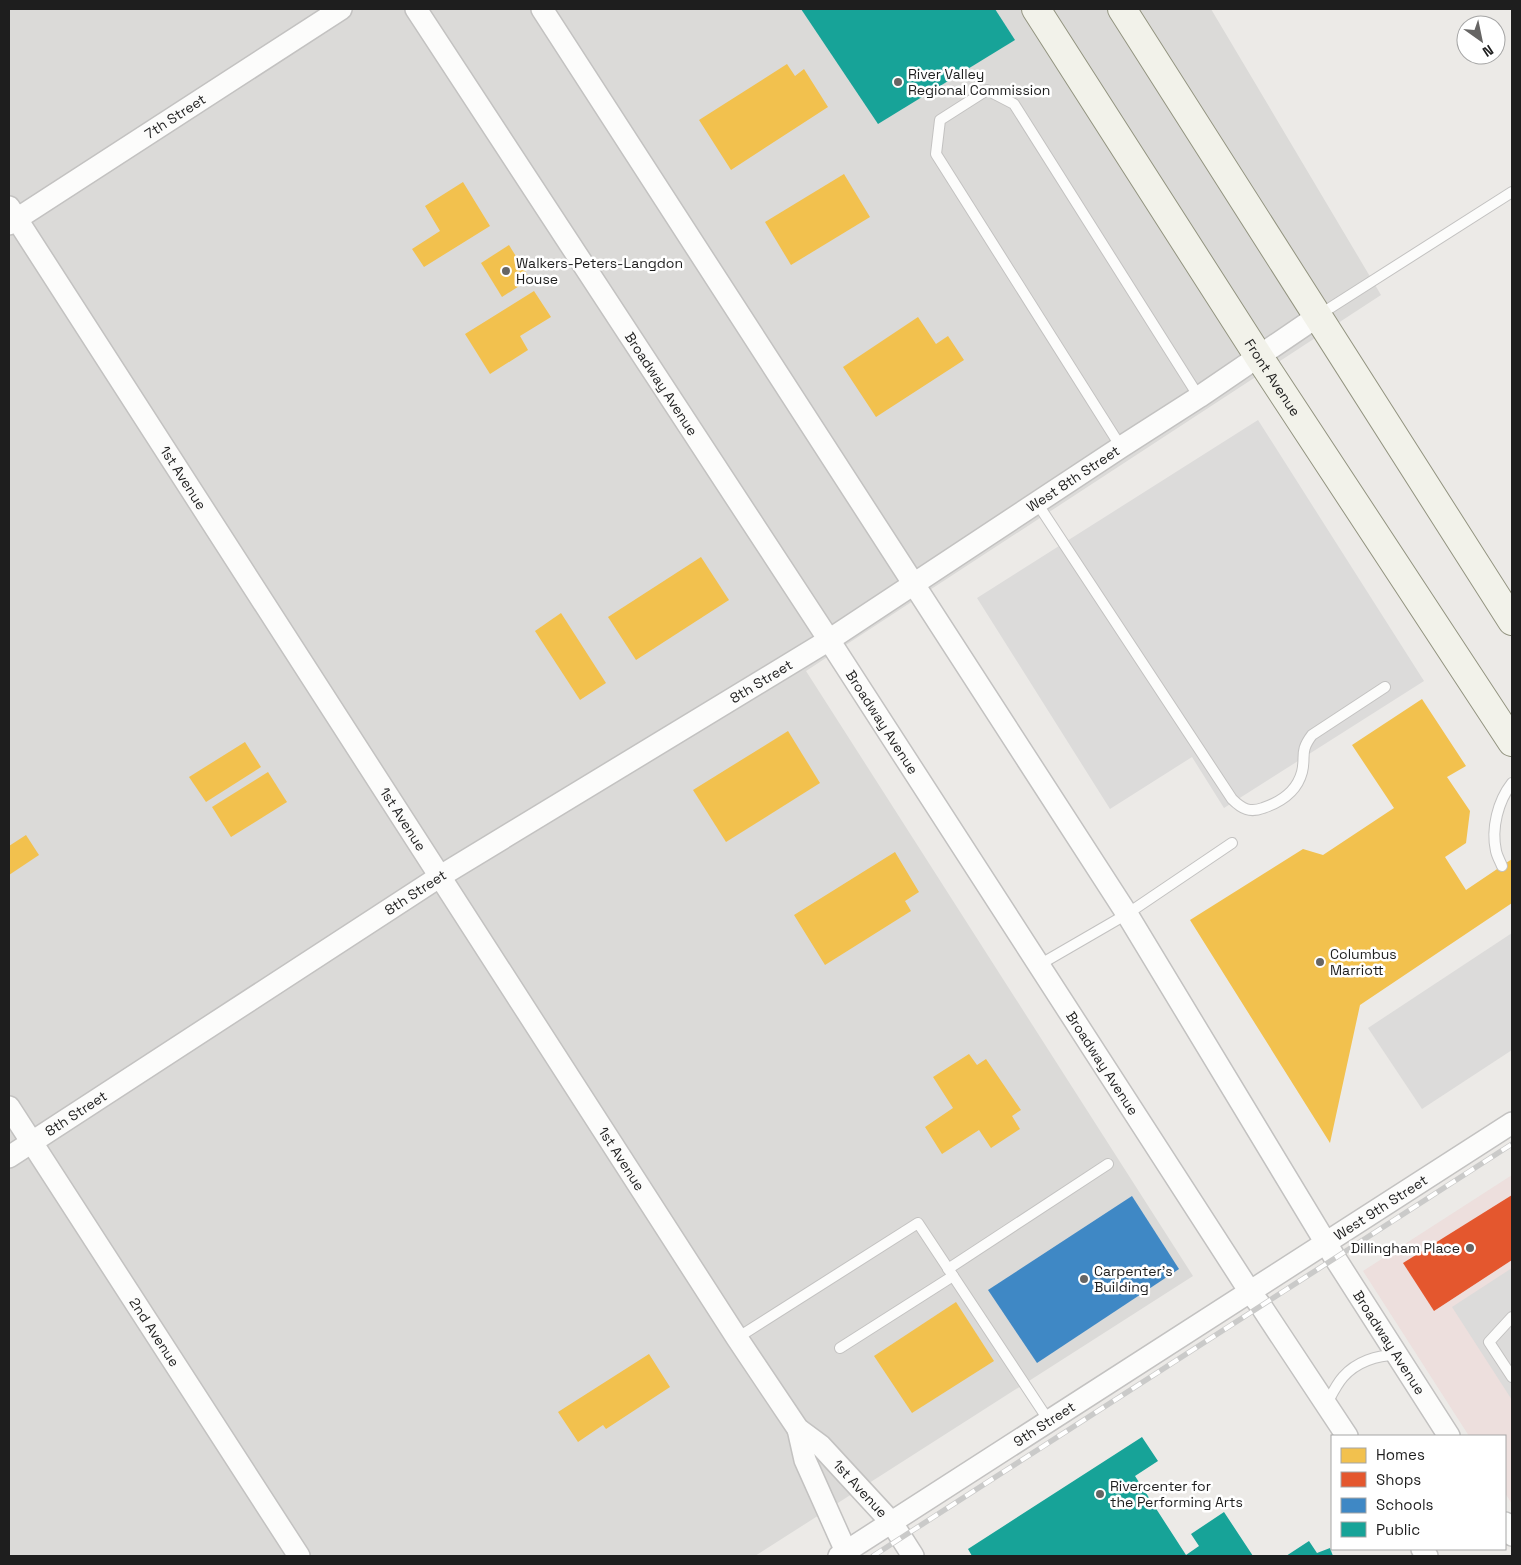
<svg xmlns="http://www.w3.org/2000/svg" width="1521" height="1565" viewBox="0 0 1521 1565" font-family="'Space Grotesk',sans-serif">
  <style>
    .residential { fill: #dbdad8 }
    .commercial { fill: #eddfdd }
    .parking { fill: #dcdbda }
    .homes { fill: #f2c14e }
    .shops { fill: #e4572e }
    .schools { fill: #3f88c5 }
    .public { fill: #17a398 }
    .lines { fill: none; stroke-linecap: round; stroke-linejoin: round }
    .lane-casing { stroke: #c3c2c1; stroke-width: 12 }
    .street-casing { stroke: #c3c2c1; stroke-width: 24 }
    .secondary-casing { stroke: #939480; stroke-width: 30 }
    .lane { stroke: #fcfcfb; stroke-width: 10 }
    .street { stroke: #fcfcfb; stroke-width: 21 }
    .secondary { stroke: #f2f2ea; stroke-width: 28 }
    .rail-casing { stroke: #cacac9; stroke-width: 5.5 }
    .rail { stroke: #fff; stroke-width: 4; stroke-dasharray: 11; stroke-linecap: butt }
    .poi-dot { fill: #666564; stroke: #fff; stroke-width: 2 }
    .labels { text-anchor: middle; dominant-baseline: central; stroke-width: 5; stroke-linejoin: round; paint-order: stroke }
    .poi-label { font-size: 14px; fill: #1e1e1e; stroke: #fff; text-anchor: start }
    .street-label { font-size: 14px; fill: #1e1e1e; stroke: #fff }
  </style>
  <rect width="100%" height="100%" fill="#eceae7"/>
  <path class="residential" d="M 9,9 L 1211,9 L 1381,295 L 806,671 L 1193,1276 L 755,1556 L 9,1556 Z"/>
  <path class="commercial" d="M 1512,1175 L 1512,1504 L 1505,1493 L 1505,1436 L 1469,1436 L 1363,1271 Z"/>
  <g class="parking">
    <path d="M 1258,420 L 1424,681 L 1224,808 L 1192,757 L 1110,809 L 977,598 Z"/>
    <path d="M 1512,933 L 1512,1050 L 1422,1109 L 1368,1028 Z"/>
    <path d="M 1512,1268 L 1512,1400 L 1452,1307 Z"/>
  </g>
  <g class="homes">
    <path d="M 787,64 L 795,76 L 804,69 L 828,107 L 731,170 L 699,120 Z"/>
    <path d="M 844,174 L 870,217 L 791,265 L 765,222 Z"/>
    <path d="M 463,182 L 490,226 L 424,267 L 412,249 L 440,231 L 425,206 Z"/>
    <path d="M 509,245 L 530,279 L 502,297 L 481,263 Z"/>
    <path d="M 534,291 L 551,317 L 520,336 L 528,350 L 490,374 L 465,334 Z"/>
    <path d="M 918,317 L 936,344 L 948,336 L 964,360 L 876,417 L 843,367 Z"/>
    <path d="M 701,557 L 729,600 L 636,660 L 608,617 Z"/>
    <path d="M 561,613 L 606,683 L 580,700 L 535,631 Z"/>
    <path d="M 1422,699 L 1466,766 L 1447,777 L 1470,811 L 1466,843 L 1445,857 L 1466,890 L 1512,859 L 1512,903 L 1360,1005 L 1330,1143 L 1190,920 L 1303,849 L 1323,855 L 1394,808 L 1352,745 Z"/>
    <path d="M 788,731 L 820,783 L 726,842 L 693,790 Z"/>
    <path d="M 245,742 L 261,767 L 206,802 L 189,777 Z"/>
    <path d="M 268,772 L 287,802 L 231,837 L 212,807 Z"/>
    <path d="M 26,835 L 39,855 L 9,875 L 9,846 Z"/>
    <path d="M 895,852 L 919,892 L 905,901 L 911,911 L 825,965 L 794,915 Z"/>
    <path d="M 969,1054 L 977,1065 L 986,1059 L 1021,1110 L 1012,1116 L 1020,1129 L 991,1148 L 979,1130 L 942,1154 L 925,1127 L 953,1108 L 933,1077 Z"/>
    <path d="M 956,1302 L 994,1361 L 912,1413 L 874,1356 Z"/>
    <path d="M 649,1354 L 670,1387 L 606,1429 L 603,1425 L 578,1442 L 558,1412 Z"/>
  </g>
  <path class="shops" d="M 1512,1195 L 1512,1260 L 1434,1311 L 1403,1263 Z"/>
  <path class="schools" d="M 1132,1196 L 1179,1269 L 1037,1363 L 988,1290 Z"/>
  <g class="public">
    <path d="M 801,9 L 995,9 L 1015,40 L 878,124 Z"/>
    <path d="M 1142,1437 L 1158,1461 L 1135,1476 L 1186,1555 L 1199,1546 L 1191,1534 L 1224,1512 L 1253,1556 L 972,1556 L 968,1549 Z"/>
    <path d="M 1309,1541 L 1317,1553 L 1330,1548 L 1333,1556 L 1286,1556 Z"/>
  </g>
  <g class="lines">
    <defs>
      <g id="lane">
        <path d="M 1319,315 L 1512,192"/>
        <path d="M 1121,447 L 936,154 L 940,120 L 987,90 L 1014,104 L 1199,397"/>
        <path d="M 1037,503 L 1232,799 C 1242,809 1250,813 1263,808 C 1281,802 1297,791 1302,772 C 1306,756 1299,752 1312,735 L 1385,687"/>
        <path d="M 1502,866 C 1500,861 1497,856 1496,851 C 1491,828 1498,801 1512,783"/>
        <path d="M 1039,965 L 1127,914 L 1232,843"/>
        <path d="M 948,1269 L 1108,1164"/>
        <path d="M 1512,1317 L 1489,1342 L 1512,1377"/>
        <path d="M 737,1338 L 918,1223 L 1049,1421"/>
        <path d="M 840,1348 L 953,1276"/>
        <path d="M 1326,1405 C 1331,1396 1336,1385 1343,1377 C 1356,1362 1377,1355 1396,1355"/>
      </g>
      <g id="street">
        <path id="s1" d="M 416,9 L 829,640 L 1250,1292 L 1261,1306 L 1347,1436"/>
        <path id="s2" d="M 542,9 L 1127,914 L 1335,1258 L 1449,1436"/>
        <path id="s3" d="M 9,207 L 737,1338 L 798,1429 L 821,1446 L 892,1523 L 913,1556"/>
        <path id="s4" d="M 9,224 L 341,9"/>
        <path id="s5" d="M 9,1107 L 299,1556"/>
        <path id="s6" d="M 9,1157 L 439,877 L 829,640 L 1121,447 L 1199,397 L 1318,316"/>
        <path d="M 798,1429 L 805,1460 L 848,1556"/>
        <path d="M 1505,1523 L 1512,1535"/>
        <path d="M 1422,1549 L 1427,1556"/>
        <path id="s7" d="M 839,1556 L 1512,1123"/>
      </g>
      <g id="secondary">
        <path id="s8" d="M 1036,9 L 1259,357 L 1512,742"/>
        <path d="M 1122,9 L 1512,621"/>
      </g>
    </defs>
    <use href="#lane" class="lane-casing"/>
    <use href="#street" class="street-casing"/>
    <use href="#secondary" class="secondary-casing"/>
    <use href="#lane" class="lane"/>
    <use href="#street" class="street"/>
    <use href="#secondary" class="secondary"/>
    <defs>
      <path id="rail" d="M 873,1556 L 1512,1144"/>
    </defs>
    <use href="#rail" class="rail-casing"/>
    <use href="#rail" class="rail"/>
  </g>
  <g class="poi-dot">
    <circle cx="898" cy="82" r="5"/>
    <circle cx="506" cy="271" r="5"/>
    <circle cx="1320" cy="962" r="5"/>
    <circle cx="1470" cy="1248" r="5"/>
    <circle cx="1084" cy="1279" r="5"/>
    <circle cx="1100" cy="1494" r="5"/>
  </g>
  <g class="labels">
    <g class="poi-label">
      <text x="908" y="74">River Valley<tspan x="908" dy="16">Regional Commission</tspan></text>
      <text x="516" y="263">Walkers-Peters-Langdon<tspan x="516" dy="16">House</tspan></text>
      <text x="1330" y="954">Columbus<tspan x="1330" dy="16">Marriott</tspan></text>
      <text x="1460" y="1248" text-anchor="end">Dillingham Place</text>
      <text x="1094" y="1271">Carpenter's<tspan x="1094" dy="16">Building</tspan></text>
      <text x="1110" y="1486">Rivercenter for<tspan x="1110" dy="16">the Performing Arts</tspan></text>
    </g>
    <g class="street-label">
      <text stroke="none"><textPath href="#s4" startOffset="198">7th Street</textPath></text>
      <text stroke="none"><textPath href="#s8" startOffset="438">Front Avenue</textPath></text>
      <text stroke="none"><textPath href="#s1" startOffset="448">Broadway Avenue</textPath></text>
      <text stroke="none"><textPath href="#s3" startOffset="322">1st Avenue</textPath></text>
      <text stroke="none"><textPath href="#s6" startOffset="1262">West 8th Street</textPath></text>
      <text stroke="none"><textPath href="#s6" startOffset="890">8th Street</textPath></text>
      <text stroke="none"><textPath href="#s1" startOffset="852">Broadway Avenue</textPath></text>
      <text stroke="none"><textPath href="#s3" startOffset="728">1st Avenue</textPath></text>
      <text stroke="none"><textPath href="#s6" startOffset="485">8th Street</textPath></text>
      <text stroke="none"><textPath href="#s1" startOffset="1258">Broadway Avenue</textPath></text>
      <text stroke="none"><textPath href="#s6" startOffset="80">8th Street</textPath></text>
      <text stroke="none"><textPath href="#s3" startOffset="1132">1st Avenue</textPath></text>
      <text stroke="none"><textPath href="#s7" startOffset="644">West 9th Street</textPath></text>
      <text stroke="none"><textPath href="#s5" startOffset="268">2nd Avenue</textPath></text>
      <text stroke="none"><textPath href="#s2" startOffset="1580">Broadway Avenue</textPath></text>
      <text stroke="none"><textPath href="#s7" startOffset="244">9th Street</textPath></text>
      <text stroke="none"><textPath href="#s3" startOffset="1541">1st Avenue</textPath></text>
    </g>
  </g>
  <rect width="1521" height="1565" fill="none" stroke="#1e1e1e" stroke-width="20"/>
  <rect x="1331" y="1435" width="175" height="115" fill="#ffffff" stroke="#a5a5a5"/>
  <rect x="1341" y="1448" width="25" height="15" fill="#f2c14e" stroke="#a5a5a5"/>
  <text x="1376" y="1460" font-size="15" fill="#1e1e1e">Homes</text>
  <rect x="1341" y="1472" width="25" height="15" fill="#e4572e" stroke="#a5a5a5"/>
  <text x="1376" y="1485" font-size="15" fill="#1e1e1e">Shops</text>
  <rect x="1341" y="1498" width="25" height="15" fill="#3f88c5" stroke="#a5a5a5"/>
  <text x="1376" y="1510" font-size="15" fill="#1e1e1e">Schools</text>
  <rect x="1341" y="1522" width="25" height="15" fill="#17a398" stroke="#a5a5a5"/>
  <text x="1376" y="1535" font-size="15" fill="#1e1e1e">Public</text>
  <g transform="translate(1481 40) rotate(147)"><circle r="24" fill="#ffffff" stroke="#a5a5a5"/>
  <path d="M0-4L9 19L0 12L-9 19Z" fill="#666564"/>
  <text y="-8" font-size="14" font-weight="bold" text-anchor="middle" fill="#1e1e1e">N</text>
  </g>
</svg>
